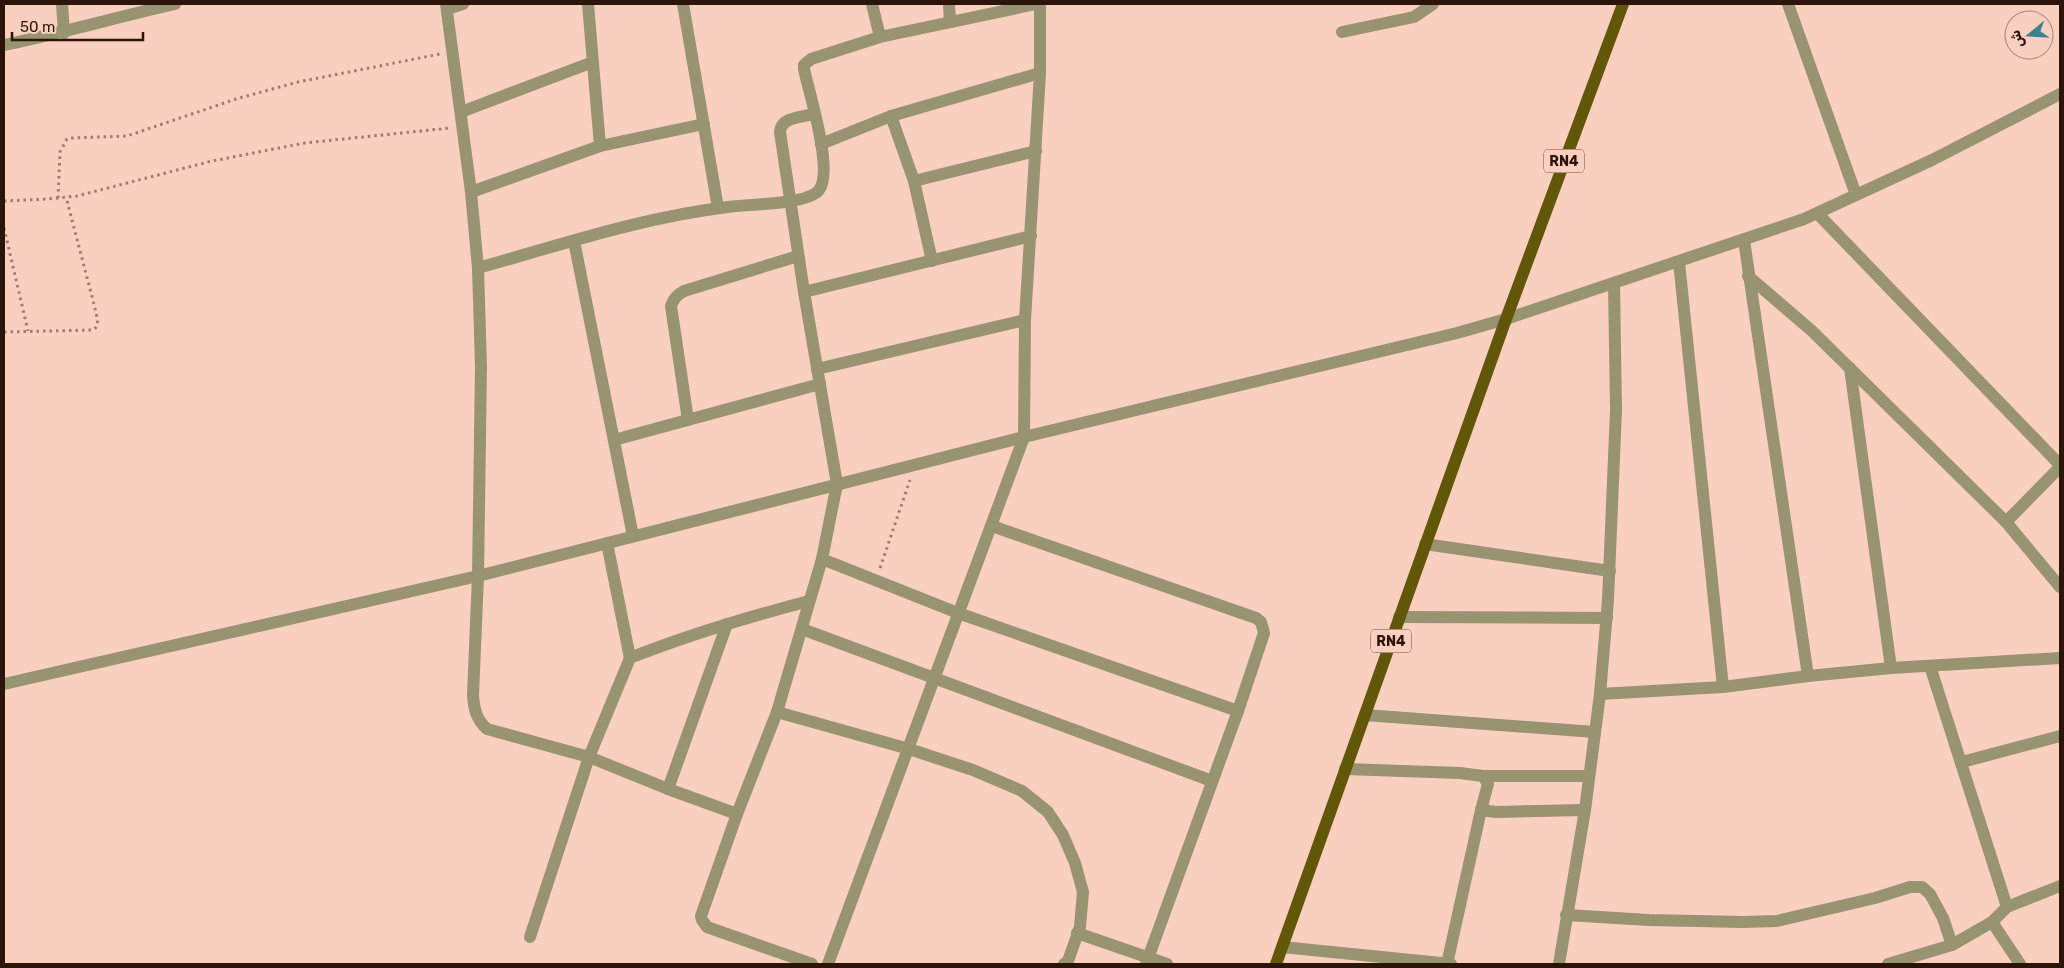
<svg xmlns="http://www.w3.org/2000/svg" width="2064" height="968" viewBox="0 0 2064 968" font-family="Rubik,'Noto Naskh Arabic',sans-serif">
  <style>
    .lines { fill: none; stroke-linecap: round; stroke-linejoin: round }
    .path { stroke: #9e7c70; stroke-width: 3; stroke-dasharray: 2.5 4; stroke-linecap: butt }
    .minor { stroke: #989371; stroke-width: 12 }
    .tertiary { stroke: #989371; stroke-width: 12 }
    .primary { stroke: #625709; stroke-width: 12 }
    .labels { text-anchor: middle; dominant-baseline: central; stroke-width: 5; stroke-linejoin: round; paint-order: stroke }
    .shield { fill: #f9cfc0; stroke: #6a4c41; stroke-width: 1 }
    .shield-label { font-size: 14px; font-weight: bold; fill: #2c140b }
  </style>
  <rect width="100%" height="100%" fill="#f9cfc0"/>
  <g class="lines">
    <g class="path">
      <path d="M 58,198 L 60,152 L 67,139 L 73,138 L 127,136 L 236,99 L 298,82 L 440,54"/>
      <path d="M 4,201 L 48,199 L 77,196 L 212,161 L 305,143 L 450,128"/>
      <path d="M 4,228 L 28,331"/>
      <path d="M 4,332 L 93,330 C 101,325 96,316 95,308 L 66,197"/>
      <path d="M 880,568 L 910,480"/>
    </g>
    <g class="minor">
      <path d="M 62,4 L 64,33"/>
      <path d="M 446,4 L 471,192 L 478,268 L 481,367 L 478,576 L 473,695 C 474,709 476,719 487,729 L 589,757 L 668,789 L 737,814"/>
      <path d="M 588,4 L 600,146 L 704,124"/>
      <path d="M 683,4 L 718,208"/>
      <path d="M 872,4 L 880,37"/>
      <path d="M 949,4 L 950,22"/>
      <path d="M 1788,4 L 1856,195"/>
      <path d="M 447,9 L 463,4"/>
      <path d="M 1342,32 L 1414,17 L 1433,4"/>
      <path d="M 4,45 C 61,33 118,17 175,4"/>
      <path d="M 461,112 L 593,62"/>
      <path d="M 891,116 L 914,181 L 932,261"/>
      <path d="M 821,144 L 891,116 L 1040,73"/>
      <path d="M 914,181 L 1036,151"/>
      <path d="M 471,192 L 600,146"/>
      <path d="M 1817,213 L 2060,465"/>
      <path d="M 1744,240 L 1808,676"/>
      <path d="M 574,241 L 633,536"/>
      <path d="M 1679,262 L 1723,687"/>
      <path d="M 478,268 C 560,245 643,217 728,207 C 747,204 808,205 819,190 C 834,171 809,93 804,69 L 804,65 L 811,59 L 880,37 L 1036,4"/>
      <path d="M 1748,276 L 1812,331 L 2006,522 L 2060,587"/>
      <path d="M 804,292 L 1031,236"/>
      <path d="M 1506,319 L 1804,219 L 1932,160 L 2060,94"/>
      <path d="M 1850,368 L 1891,668"/>
      <path d="M 817,369 L 1025,320"/>
      <path d="M 688,420 L 671,306 C 674,298 677,295 684,291 L 798,256"/>
      <path d="M 614,440 L 820,384"/>
      <path d="M 2006,522 L 2060,467"/>
      <path d="M 992,526 L 1256,618 L 1261,622 L 1264,633 L 1238,711 L 1146,964"/>
      <path d="M 607,543 L 630,658"/>
      <path d="M 1425,544 L 1610,571"/>
      <path d="M 822,559 L 958,613 L 1238,711"/>
      <path d="M 1399,617 L 1607,618"/>
      <path d="M 802,629 L 1212,781"/>
      <path d="M 1930,666 L 2007,907"/>
      <path d="M 1600,694 L 1723,687 L 1808,676 L 1891,668 L 2060,658"/>
      <path d="M 777,712 L 909,749 L 973,770 L 1022,791 L 1048,812 L 1063,835 L 1075,863 L 1083,892 L 1080,927 L 1068,961 L 1064,964"/>
      <path d="M 1365,715 L 1595,732"/>
      <path d="M 1962,762 L 2060,736"/>
      <path d="M 1345,769 L 1460,773 L 1483,776 L 1488,784 L 1481,810"/>
      <path d="M 1483,776 L 1589,776"/>
      <path d="M 668,789 L 727,624"/>
      <path d="M 1566,915 L 1649,920 L 1743,922 L 1777,921 L 1875,898 L 1910,887 L 1922,887 L 1930,894 L 1943,918 L 1952,945"/>
      <path d="M 1992,922 L 2020,964"/>
      <path d="M 1077,933 L 1167,964"/>
      <path d="M 530,937 L 589,757 L 630,658 C 688,635 748,617 809,601"/>
      <path d="M 1282,947 L 1451,964"/>
      <path d="M 812,964 L 707,927 L 702,920 L 701,916 L 737,814 L 777,712 L 822,559 L 837,484 L 804,292 L 780,132 C 781,117 802,117 814,114"/>
      <path d="M 828,964 L 1024,437 L 1025,320 L 1040,73 L 1040,4"/>
      <path d="M 1447,964 L 1481,810 L 1496,812 L 1585,810"/>
      <path d="M 1559,964 L 1585,810 L 1600,694 L 1608,600 L 1616,410 L 1614,283"/>
      <path d="M 1888,964 L 1952,945 L 1992,922 L 2007,907 L 2060,886"/>
    </g>
    <path class="tertiary" d="M 4,684 L 478,576 L 1024,437 L 1457,333 L 1506,319"/>
    <path class="primary" d="M 1276,964 L 1506,319 L 1623,4"/>
  </g>
  <g class="labels">
    <g class="shield">
      <rect x="1544" y="149.5" width="40" height="23" rx="4"/>
      <rect x="1371" y="629.5" width="40" height="23" rx="4"/>
    </g>
    <g class="shield-label">
      <text x="1564" y="161">RN4</text>
      <text x="1391" y="641">RN4</text>
    </g>
  </g>
  <rect width="2064" height="968" fill="none" stroke="#2c140b" stroke-width="10"/>
  <g transform="translate(2029 35) rotate(252)"><circle r="24" fill="#f9cfc0" stroke="#a78478"/>
  <path d="M0-4L9 19L0 12L-9 19Z" fill="#3f7f92"/>
  <text y="-8" font-size="14" font-weight="bold" text-anchor="middle" fill="#2c140b">ش</text>
  </g>
  <path d="M12 32v8h131v-8" fill="none" stroke="#2c140b" stroke-width="2.5"/>
  <text x="20" y="32" font-size="15" fill="#2c140b" stroke="#f9cfc0" stroke-width="4" paint-order="stroke">50 m</text>
</svg>
